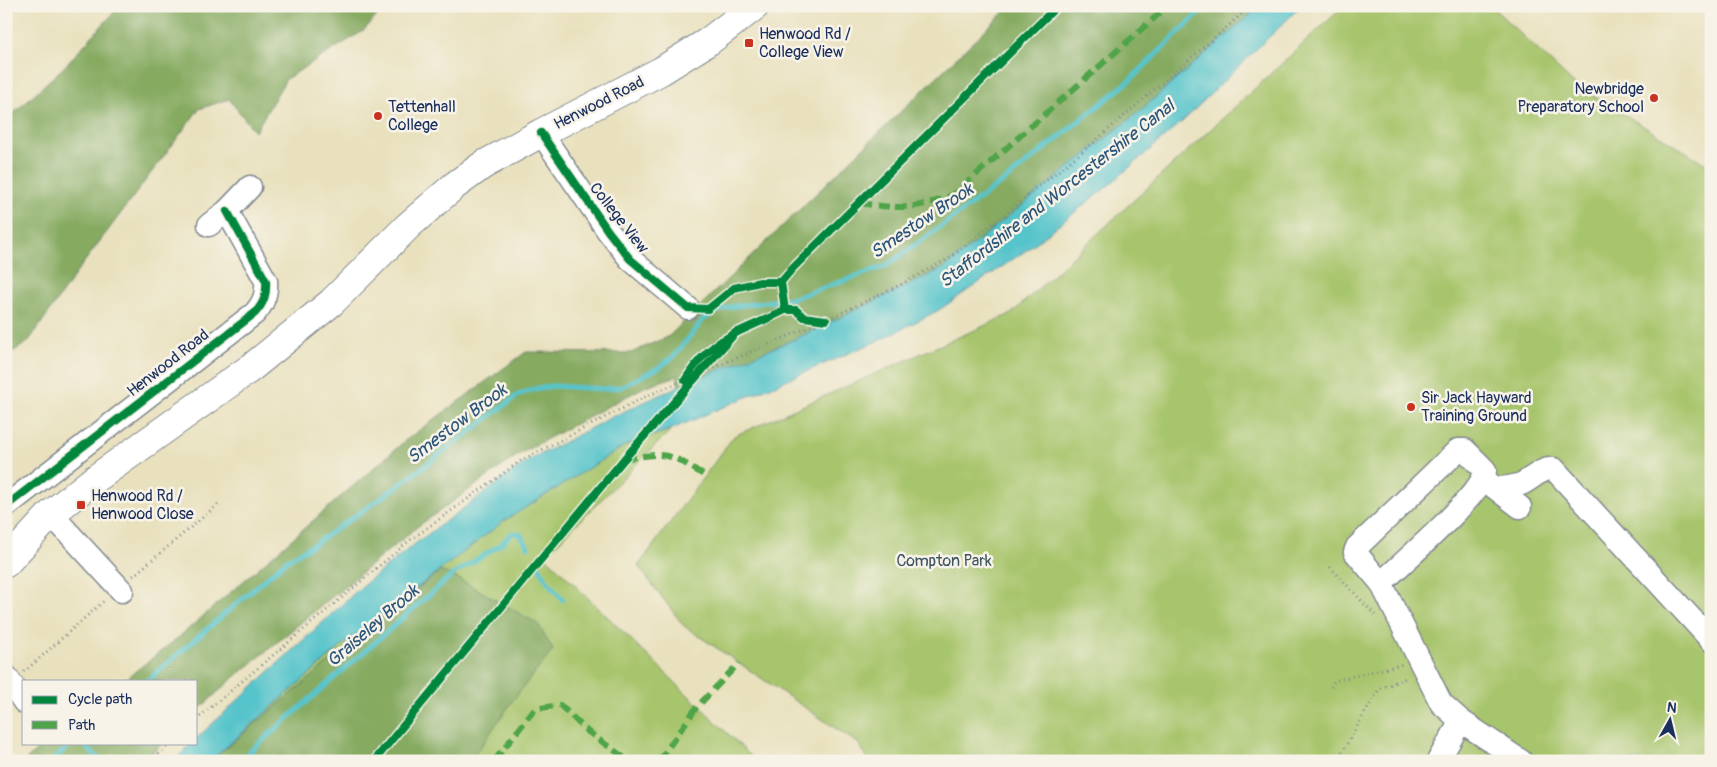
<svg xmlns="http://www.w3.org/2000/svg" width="1717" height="767" viewBox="0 0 1717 767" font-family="Pangolin,sans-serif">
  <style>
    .green { fill: #a7c56c; stroke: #617a65 }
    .forest { fill: #85aa60; stroke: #506c5f }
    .water { fill: #56c4cb; stroke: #387a94 }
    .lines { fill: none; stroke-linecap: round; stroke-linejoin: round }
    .stream { stroke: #56c4cb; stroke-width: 5 }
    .minor-casing { stroke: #82888e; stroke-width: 25 }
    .major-casing { stroke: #82888e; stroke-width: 30 }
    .path { stroke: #82888e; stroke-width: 3; stroke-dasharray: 1 4; stroke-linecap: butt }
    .minor { stroke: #fff; stroke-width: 22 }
    .major { stroke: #fff; stroke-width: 28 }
    .quiet { stroke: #4fa44a; stroke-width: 6; stroke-dasharray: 12 6; stroke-linecap: butt }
    .cycleway-casing { stroke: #f7f3e8; stroke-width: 11 }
    .cycleway { stroke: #00873e; stroke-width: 8 }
    .poi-dot { fill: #c8321e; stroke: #f7f3e8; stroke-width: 2 }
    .labels { text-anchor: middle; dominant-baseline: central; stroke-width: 5; stroke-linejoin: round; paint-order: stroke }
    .poi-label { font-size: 16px; fill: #1b2f5e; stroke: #f7f3e8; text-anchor: start }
    .street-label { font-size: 16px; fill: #1b2f5e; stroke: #f7f3e8 }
    .park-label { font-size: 16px; fill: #3e5462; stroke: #f7f3e8 }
    .water-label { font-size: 18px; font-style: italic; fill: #2a5479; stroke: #f7f3e8 }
  </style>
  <rect width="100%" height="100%" fill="#f7f3e8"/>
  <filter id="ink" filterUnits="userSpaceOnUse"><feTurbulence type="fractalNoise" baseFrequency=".02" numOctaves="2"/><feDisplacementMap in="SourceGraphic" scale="10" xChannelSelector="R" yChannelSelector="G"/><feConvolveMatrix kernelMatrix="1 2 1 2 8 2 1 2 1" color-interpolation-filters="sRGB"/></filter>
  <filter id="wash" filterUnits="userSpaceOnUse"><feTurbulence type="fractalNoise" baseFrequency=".0096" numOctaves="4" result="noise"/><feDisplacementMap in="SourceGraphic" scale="20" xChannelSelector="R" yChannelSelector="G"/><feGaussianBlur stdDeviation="1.12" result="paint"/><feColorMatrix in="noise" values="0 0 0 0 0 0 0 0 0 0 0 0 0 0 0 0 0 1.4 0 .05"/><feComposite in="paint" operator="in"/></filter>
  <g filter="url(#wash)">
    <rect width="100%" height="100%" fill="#e9e1be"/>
    <g class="green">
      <path d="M 1344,6 L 1491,6 L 1574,84 L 1711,167 L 1711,761 L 869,761 L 859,744 L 684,626 L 638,566 L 734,436 L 1011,314 Z"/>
      <path d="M 672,429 L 545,556 L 756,761 L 210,761 L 350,639 L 504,521 L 626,445 Z"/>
    </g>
    <g class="forest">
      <path d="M 120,6 L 386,6 L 363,31 L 286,79 L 255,132 L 229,99 L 199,109 L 79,269 L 28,342 L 6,356 L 6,120 L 64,67 Z"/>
      <path d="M 1010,6 L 1260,6 L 1142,109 L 944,268 L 793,340 L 679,386 L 677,376 L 646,386 L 521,453 L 417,527 L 229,682 L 196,712 L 196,681 L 123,681 L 179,637 L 406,440 L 526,352 L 631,353 L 669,336 Z"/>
      <path d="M 439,571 L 452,575 L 538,624 L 553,650 L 513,700 L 471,761 L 210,761 Z"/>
      <path d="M 45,743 L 163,743 L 144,761 L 25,761 Z"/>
    </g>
    <path class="water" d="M 1260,6 L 1301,6 L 1183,121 L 1108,186 L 1028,249 L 939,310 L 882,339 L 672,429 L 626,445 L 504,521 L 350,639 L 210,761 L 174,761 L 192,743 L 196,743 L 196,739 L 213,723 L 360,588 L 412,546 L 528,461 L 614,416 L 679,386 L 793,340 L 944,268 L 1142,109 Z"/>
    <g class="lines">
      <g class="stream">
        <path d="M 537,563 L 547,581 L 563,600"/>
        <path d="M 147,681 L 287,560 L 316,543 L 394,489 L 518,395 L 534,389 L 553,386 L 604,389 L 621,387 L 660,367 L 674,356 L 703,320 L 715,312 L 730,307 L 794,298 L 886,266 L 1008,178 L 1128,82 L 1206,6"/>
        <path d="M 82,743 L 101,761"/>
        <path d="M 52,761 L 72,743"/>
        <path d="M 239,761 L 452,575 L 500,545 L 512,533 L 520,534 L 528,547"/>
      </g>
    </g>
  </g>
  <g filter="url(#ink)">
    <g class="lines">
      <defs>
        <g id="minor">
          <path d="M 541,133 L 608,231 L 630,259 L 688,308"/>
          <path d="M 209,225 L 227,211 L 250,187"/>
          <path d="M 1490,484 L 1520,507"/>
          <path d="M 1496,488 C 1505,488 1512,487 1521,484 C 1531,480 1542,467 1554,469 L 1711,640"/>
          <path d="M 6,506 L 255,313 C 264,303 267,294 266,281 L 227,211"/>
          <path d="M 51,514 L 122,591"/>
          <path d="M 1381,583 C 1397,568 1490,487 1485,470 L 1465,450 L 1458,450 L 1357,547 L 1355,552 L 1381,583 L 1441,703 L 1461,721 L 1521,761"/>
          <path d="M 6,676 L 24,702"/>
          <path d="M 1438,761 L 1461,721"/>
        </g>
        <path id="major" d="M 6,563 L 51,514 L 91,482 L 252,367 L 332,302 L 408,226 L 454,186 L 483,165 L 541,133 L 661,71 L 709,41 L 755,6"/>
      </defs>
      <use href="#minor" class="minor-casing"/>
      <use href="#major" class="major-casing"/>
      <g class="path">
        <path d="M 1330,567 L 1375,615"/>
        <path d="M 133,576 L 221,502"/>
        <path d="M 24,672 L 105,600"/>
        <path d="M 1331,687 L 1334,681 L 1403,664"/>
        <path d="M 196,720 L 409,541 L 522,460 L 647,396 L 826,320 L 900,285 L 950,258 L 1093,143 L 1251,6"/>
        <path d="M 151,761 L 171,743"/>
        <path d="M 1337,761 L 1379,689 L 1408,677"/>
      </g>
      <use href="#minor" class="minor"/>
      <use href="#major" class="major"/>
      <g class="quiet">
        <path d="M 859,203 C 902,209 912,210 953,195 L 1168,6"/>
        <path d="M 624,459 C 667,452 668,452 705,476"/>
        <path d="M 494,761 L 535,709 L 560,705 L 587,731 L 629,761"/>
        <path d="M 659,761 L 696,708 L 739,663"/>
      </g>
      <defs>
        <g id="cycleway">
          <path d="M 541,133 L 608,231 L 630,259 L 688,308 L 708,309 L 734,288 L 760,282 L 781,282"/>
          <path d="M 785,310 L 781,282 L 793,268 L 1057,6"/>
          <path d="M 685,380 C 714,333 740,334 785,310 L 796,310 L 804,317 L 826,320"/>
          <path d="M 6,506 L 255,313 C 264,303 267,294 266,281 L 227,211"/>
          <path d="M 374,761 L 624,459 L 736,332"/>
        </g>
      </defs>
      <use href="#cycleway" class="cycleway-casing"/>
      <use href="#cycleway" class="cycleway"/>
    </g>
  </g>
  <g class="poi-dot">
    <rect x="744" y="38" width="10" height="10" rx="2.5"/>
    <circle cx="1654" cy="98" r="5"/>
    <circle cx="378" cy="116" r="5"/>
    <circle cx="1411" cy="407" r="5"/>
    <rect x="76" y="500" width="10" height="10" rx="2.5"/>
  </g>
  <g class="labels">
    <g class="poi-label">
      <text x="759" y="34">Henwood Rd /<tspan x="759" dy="18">College View</tspan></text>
      <text x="1644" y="89" text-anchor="end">Newbridge<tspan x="1644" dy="18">Preparatory School</tspan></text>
      <text x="388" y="107">Tettenhall<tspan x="388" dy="18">College</tspan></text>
      <text x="1421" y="398">Sir Jack Hayward<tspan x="1421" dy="18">Training Ground</tspan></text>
      <text x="91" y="496">Henwood Rd /<tspan x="91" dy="18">Henwood Close</tspan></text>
    </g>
    <g class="street-label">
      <text transform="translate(599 103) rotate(-27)">Henwood Road</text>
      <text transform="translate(619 218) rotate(52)">College View</text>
      <text transform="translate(168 363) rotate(-38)">Henwood Road</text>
    </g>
    <g class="park-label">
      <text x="944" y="561">Compton Park</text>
    </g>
    <g class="water-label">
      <text transform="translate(1057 194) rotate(-38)">Staffordshire and Worcestershire Canal</text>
      <text transform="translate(922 221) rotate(-34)">Smestow Brook</text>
      <text transform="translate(457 424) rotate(-37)">Smestow Brook</text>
      <text transform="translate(373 626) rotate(-41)">Graiseley Brook</text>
    </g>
  </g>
  <rect width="1717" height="767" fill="none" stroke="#f7f3e8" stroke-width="25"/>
  <rect x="22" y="680" width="175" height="65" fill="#f7f3e8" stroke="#9fa5b1"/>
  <rect x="32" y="696" width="25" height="8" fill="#00873e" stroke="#9fa5b1"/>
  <text x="68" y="704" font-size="15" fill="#1b2f5e">Cycle path</text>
  <rect x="32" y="721" width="25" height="8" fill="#4fa44a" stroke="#9fa5b1"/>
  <text x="68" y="730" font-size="15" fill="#1b2f5e">Path</text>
  <g transform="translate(1670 720) rotate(8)" stroke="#f7f3e8" stroke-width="4" paint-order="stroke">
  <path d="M0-4L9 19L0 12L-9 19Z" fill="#1b2f5e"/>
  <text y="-8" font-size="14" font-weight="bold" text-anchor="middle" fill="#1b2f5e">N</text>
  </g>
</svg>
